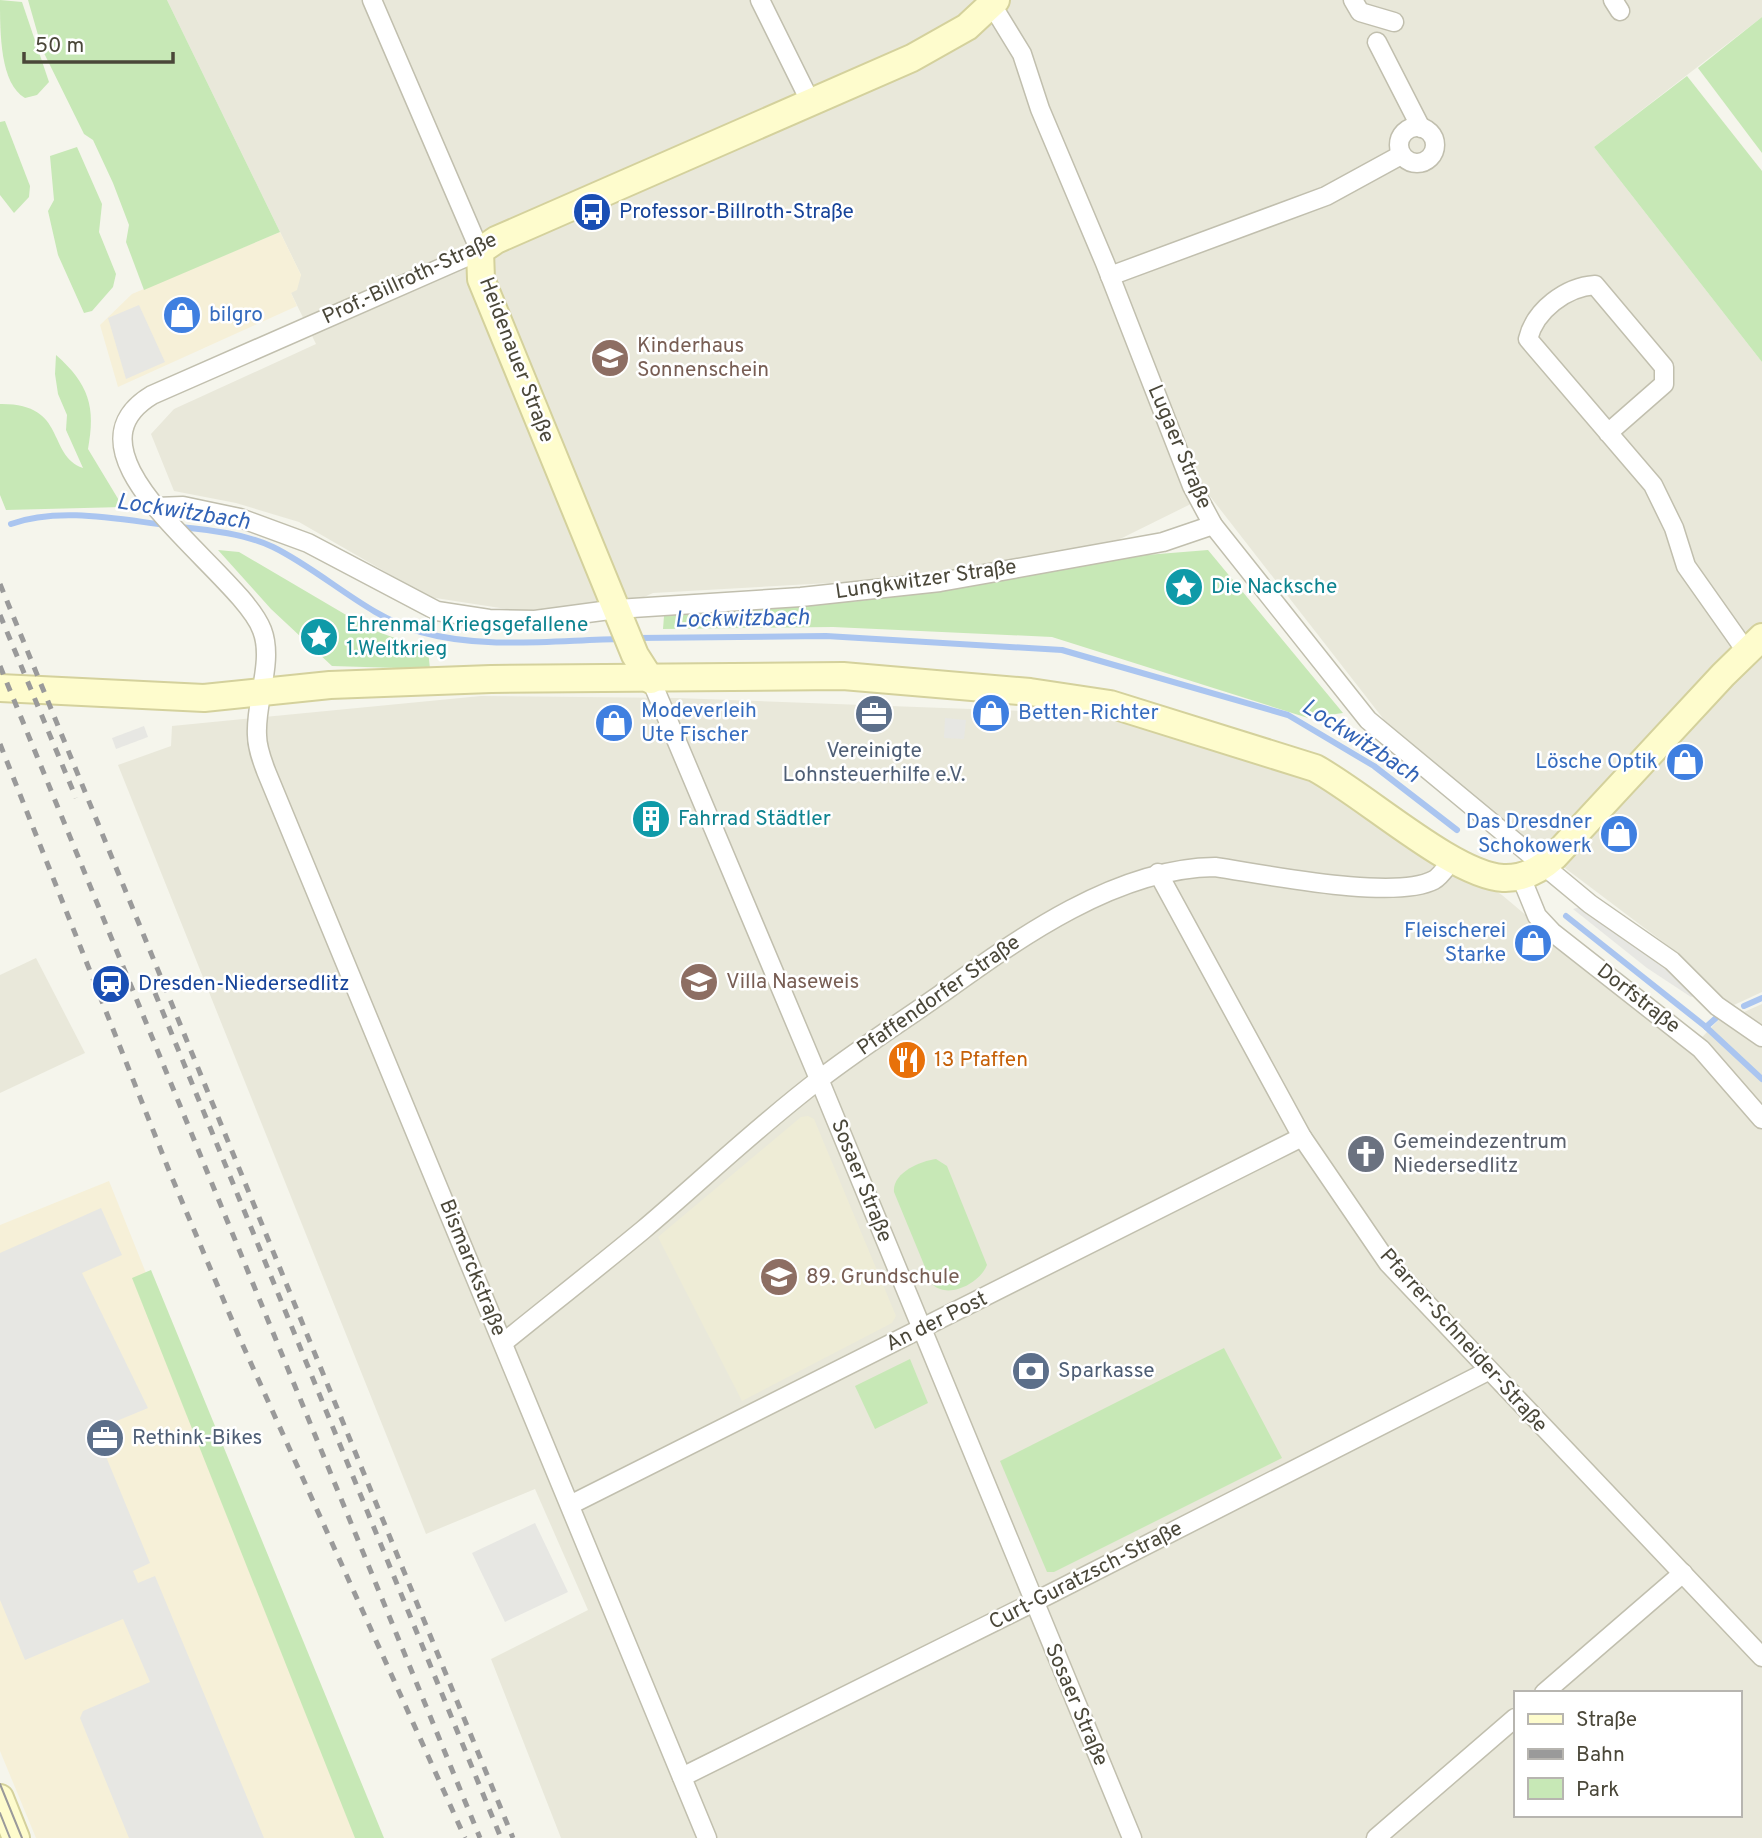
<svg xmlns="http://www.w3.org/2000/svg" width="1762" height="1838" viewBox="0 0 1762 1838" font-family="Overpass,sans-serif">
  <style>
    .residential { fill: #e9e8da; fill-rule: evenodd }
    .commercial { fill: #f6f0d8 }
    .education { fill: #eeecd6 }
    .green { fill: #c7e8b6 }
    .parking { fill: #e7e7e3 }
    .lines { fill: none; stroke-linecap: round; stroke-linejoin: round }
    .stream { stroke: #aac5f0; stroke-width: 6 }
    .street-casing { stroke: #c1bfae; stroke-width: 21 }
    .secondary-casing { stroke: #d4d19c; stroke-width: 30 }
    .street { stroke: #fff; stroke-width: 18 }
    .secondary { stroke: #fefccd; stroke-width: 26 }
    .tram { stroke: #9a9a9a; stroke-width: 2 }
    .rail { stroke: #9a9a9a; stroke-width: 5; stroke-dasharray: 9 9; stroke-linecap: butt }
    .labels { text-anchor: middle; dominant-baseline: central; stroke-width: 5; stroke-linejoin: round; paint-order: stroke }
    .transit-label { font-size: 21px; fill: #164399; stroke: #fff; text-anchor: start }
    .street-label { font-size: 21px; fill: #4a4739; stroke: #fff }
    .shop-label { font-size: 21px; fill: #366cbe; stroke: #fff; text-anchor: start }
    .education-label { font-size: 21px; fill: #785e54; stroke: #fff; text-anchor: start }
    .culture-label { font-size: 21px; fill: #0d838f; stroke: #fff; text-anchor: start }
    .service-label { font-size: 21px; fill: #4e5e75; stroke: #fff; text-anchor: start }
    .food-label { font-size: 21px; fill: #c56008; stroke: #fff; text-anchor: start }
    .worship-label { font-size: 21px; fill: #5b616d; stroke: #fff; text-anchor: start }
    .water-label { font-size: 23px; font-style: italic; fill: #3263b6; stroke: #fff }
  </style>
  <rect width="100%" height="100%" fill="#f5f5ec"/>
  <g class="residential">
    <path d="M 167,0 L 1762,0 L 1762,17 L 1594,147 L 1762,362 L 1762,992 L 1734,1005 L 1744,1012 L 1762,1004 L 1762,1838 L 561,1838 L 491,1659 L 588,1610 L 535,1489 L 426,1534 L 118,765 L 171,746 L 172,726 L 481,696 L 677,698 L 1105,714 L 1307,771 L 1502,895 L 1688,1052 L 1728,1010 L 1679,954 L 1553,859 L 1385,721 L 1209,495 L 1116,541 L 936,577 L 653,593 L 617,609 L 587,605 L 520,611 L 429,597 L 299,522 L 236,503 L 174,491 L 151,434 L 174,409 L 316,344 L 291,293 L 301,275 ZM 1515,1693 L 1739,1693 L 1739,1815 L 1515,1815 Z"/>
    <path d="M 36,958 L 85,1053 L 0,1093 L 0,975 Z"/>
  </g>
  <g class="commercial">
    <path d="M 280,232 L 301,275 L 297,290 L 291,293 L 297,306 L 118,387 L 100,325 L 132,294 Z"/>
    <path d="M 109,1181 L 373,1838 L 36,1838 L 0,1751 L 0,1225 Z"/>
  </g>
  <path class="education" d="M 808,1116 L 814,1119 L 896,1316 L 892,1323 L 742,1401 L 658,1237 L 801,1117 Z"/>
  <g class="green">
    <path d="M 0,0 L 22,2 L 49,82 L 37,95 L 25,98 C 0,84 0,33 0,0 Z"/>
    <path d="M 28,0 L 167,0 L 280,232 L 144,290 L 126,242 L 129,225 L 113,183 L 93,140 L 84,134 L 42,49 Z"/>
    <path d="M 1762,17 L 1762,153 L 1698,68 Z"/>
    <path d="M 1687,76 L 1762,171 L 1762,362 L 1594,147 Z"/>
    <path d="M 5,121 L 30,186 L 29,197 L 14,213 L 0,195 L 0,122 Z"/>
    <path d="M 77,147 L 102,204 L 99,232 L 116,274 L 113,287 L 92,311 L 84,313 L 58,255 L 48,211 L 54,200 L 50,156 Z"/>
    <path d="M 56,355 C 89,384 96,407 88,449 L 123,507 L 6,510 L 0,495 L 0,404 C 68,403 46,455 83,468 L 66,430 L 67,415 L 58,394 L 55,374 Z"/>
    <path d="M 218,550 L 239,552 L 370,629 L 428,650 L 430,669 L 332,666 L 271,609 Z"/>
    <path d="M 1208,550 L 1343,713 L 1308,718 L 1052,637 L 833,627 L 663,629 L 664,616 L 860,601 L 1146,555 Z"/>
    <path d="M 936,1159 L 947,1166 L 987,1265 C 980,1283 948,1300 932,1284 L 894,1192 C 892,1173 920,1161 936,1159 Z"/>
    <path d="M 151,1270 L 384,1838 L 355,1838 L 132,1278 Z"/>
    <path d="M 1224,1348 L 1282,1458 L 1054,1572 L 1047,1572 L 1000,1461 Z"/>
    <path d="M 910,1359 L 928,1403 L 875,1429 L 855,1386 Z"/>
  </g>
  <g class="parking">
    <path d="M 139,305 L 165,362 L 126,379 L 108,318 Z"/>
    <path d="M 945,718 L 966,720 L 964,739 L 944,738 Z"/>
    <path d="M 144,726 L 148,737 L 116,749 L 112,738 Z"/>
    <path d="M 1590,904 L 1703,993 L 1691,997 L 1647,968 L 1573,909 Z"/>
    <path d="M 101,1208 L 122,1255 L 82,1273 L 148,1408 L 95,1430 L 150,1563 L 133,1571 L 138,1583 L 155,1576 L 264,1838 L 129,1838 L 80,1718 L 83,1711 L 150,1682 L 123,1619 L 25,1660 L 0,1600 L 0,1253 Z"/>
    <path d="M 535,1523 L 568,1592 L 505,1622 L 472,1553 Z"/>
  </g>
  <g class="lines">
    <g class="stream">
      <path d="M 11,524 C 58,507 117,519 166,525"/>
      <path d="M 180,527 C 210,530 246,534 273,547 C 324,572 366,616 421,632 C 484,650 557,640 622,639"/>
      <path d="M 637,638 L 826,636 L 1062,650 L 1288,715 L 1374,766 L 1457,830"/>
      <path d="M 1566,916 L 1706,1027 L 1762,1079"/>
      <path d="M 1744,1006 L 1762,998"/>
      <path d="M 1706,1027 L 1716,1018"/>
    </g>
    <defs>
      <g id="street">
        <path d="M 372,0 L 480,251 L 152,395 C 51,456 240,571 262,630 C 274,661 255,702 257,735 C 257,748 262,760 266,771 L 707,1838"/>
        <path d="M 760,0 L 811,103"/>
        <path d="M 1353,0 L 1360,12 L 1394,22"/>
        <path d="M 1613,0 L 1620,11"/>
        <path d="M 992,5 L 1022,54 L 1040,109 L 1105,263 L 1192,486 L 1213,525 L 1368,720 L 1590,904 L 1672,961 L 1717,1006 L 1762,1037"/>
        <path d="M 1377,42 L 1421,128"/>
        <circle cx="1417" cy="145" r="18"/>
        <path d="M 1110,276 L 1326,196 L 1401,155"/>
        <path d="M 1608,433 L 1664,384 L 1664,367 L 1595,285 C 1566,287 1535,310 1528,339 L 1653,485 L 1674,528 L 1686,566 L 1746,651"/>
        <path d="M 156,507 L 183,506 L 240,518 L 308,543 L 437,611 L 489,619 L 535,620 L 617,609 L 801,597 L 940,582 L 1163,542 L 1213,525"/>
        <path d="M 651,680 L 819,1079 L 1132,1838"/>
        <path d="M 1158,873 L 1302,1137 L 1388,1263 L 1762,1657"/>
        <path d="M 1521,877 L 1537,916 L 1552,932 L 1701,1049 L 1762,1119"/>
        <path d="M 503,1343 C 550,1305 597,1268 643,1230 C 702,1180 758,1126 820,1079 C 859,1049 901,1022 941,994 C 1019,938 1116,868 1215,867 C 1264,874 1394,901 1434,880 C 1441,876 1447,866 1452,860"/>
        <path d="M 570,1505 L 1302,1137"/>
        <path d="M 1544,1693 L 1683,1573"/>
        <path d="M 682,1777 L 1050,1594 L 1488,1371"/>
        <path d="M 1376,1838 L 1515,1718"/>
      </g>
      <g id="secondary">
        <path d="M 651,680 L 635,655 L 481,279 L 480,251 L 496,240 L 912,58 L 967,27 L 996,0"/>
        <path d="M 0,688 L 204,698 L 330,685 L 491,679 L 843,676 L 1030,692 L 1110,704 L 1315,768 C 1365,795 1453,875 1503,878 C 1524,879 1540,870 1555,856 L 1723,675 L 1762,637"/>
        <path d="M 0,1798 L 16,1838"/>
      </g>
    </defs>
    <use href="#street" class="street-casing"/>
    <use href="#secondary" class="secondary-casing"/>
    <use href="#street" class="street"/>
    <use href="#secondary" class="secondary"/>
    <g class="tram">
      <path d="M 0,1784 L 22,1838"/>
      <path d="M 0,1813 L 10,1838"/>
    </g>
    <g class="rail">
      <path d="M 0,584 L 513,1838"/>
      <path d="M 0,615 L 76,798"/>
      <path d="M 0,666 L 480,1838"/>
      <path d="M 0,744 L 170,1173 L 240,1339 L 465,1838"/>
      <path d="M 155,993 L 501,1838"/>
    </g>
  </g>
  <defs>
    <symbol id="bus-disc" viewBox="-11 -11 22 22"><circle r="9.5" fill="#1a4fb4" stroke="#fff"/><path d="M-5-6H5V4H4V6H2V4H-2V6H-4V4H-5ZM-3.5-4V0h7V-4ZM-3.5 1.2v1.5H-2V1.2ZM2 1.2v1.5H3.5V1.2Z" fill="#fff"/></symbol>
    <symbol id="shop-disc" viewBox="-11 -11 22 22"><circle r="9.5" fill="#3f7fe0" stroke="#fff"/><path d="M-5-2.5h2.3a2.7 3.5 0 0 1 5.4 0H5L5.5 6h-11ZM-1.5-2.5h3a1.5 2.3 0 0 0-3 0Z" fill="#fff"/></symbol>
    <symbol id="school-disc" viewBox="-11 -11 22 22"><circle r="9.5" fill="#8d6e63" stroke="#fff"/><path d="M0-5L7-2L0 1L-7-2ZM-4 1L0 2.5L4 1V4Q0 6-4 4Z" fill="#fff"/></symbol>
    <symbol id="sight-disc" viewBox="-11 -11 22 22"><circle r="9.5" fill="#0f9aa8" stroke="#fff"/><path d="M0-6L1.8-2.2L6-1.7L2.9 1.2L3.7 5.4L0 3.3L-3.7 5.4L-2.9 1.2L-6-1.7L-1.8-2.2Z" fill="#fff"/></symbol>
    <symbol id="office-disc" viewBox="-11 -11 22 22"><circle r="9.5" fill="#5c6f8a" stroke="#fff"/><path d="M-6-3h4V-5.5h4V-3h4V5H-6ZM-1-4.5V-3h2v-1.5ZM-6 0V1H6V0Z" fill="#fff"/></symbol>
    <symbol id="building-disc" viewBox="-11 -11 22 22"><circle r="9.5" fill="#0f9aa8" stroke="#fff"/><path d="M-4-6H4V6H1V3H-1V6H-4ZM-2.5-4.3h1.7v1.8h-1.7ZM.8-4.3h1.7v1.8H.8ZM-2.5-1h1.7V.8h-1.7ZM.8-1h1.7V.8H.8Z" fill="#fff"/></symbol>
    <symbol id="station-disc" viewBox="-11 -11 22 22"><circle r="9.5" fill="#1a4fb4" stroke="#fff"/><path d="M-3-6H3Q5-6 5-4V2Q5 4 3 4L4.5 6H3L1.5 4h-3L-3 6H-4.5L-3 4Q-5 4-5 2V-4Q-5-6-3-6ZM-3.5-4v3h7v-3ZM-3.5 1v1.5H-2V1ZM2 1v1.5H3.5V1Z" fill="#fff"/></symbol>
    <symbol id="restaurant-disc" viewBox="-11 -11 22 22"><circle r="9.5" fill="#e8710a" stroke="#fff"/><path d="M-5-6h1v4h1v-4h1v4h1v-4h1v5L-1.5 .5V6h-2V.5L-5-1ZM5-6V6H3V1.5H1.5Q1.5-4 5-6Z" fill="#fff"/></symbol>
    <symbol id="church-disc" viewBox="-11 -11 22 22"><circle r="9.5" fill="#6b7280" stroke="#fff"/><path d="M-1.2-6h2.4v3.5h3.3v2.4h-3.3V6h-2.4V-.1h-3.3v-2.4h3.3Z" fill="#fff"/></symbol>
    <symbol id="bank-disc" viewBox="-11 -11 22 22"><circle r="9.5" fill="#5c6f8a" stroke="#fff"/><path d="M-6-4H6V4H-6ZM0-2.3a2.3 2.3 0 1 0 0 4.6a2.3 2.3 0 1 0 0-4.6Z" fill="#fff"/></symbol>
  </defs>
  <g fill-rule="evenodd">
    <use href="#bus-disc" x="570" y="190" width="44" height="44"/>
    <use href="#shop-disc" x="160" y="293" width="44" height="44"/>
    <use href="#school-disc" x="588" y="336" width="44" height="44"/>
    <use href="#sight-disc" x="1162" y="565" width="44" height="44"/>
    <use href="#sight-disc" x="297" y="615" width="44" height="44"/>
    <use href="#shop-disc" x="969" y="691" width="44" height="44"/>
    <use href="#office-disc" x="852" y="692" width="44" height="44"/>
    <use href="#shop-disc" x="592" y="701" width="44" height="44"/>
    <use href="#shop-disc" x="1663" y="740" width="44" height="44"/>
    <use href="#building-disc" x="629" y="797" width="44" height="44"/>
    <use href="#shop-disc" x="1597" y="812" width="44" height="44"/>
    <use href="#shop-disc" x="1511" y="921" width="44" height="44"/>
    <use href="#school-disc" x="677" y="960" width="44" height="44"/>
    <use href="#station-disc" x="89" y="962" width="44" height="44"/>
    <use href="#restaurant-disc" x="885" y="1038" width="44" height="44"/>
    <use href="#church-disc" x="1344" y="1132" width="44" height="44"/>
    <use href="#school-disc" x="757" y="1255" width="44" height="44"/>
    <use href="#bank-disc" x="1009" y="1349" width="44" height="44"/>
    <use href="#office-disc" x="83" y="1416" width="44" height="44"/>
  </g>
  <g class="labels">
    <g class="transit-label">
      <text x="619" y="212">Professor-Billroth-Straße</text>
      <text x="138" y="984">Dresden-Niedersedlitz</text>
    </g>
    <g class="street-label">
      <text transform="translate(410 279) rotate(-25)">Prof.-Billroth-Straße</text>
      <text transform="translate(516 360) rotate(69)">Heidenauer Straße</text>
      <text transform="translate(1179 447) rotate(67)">Lugaer Straße</text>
      <text transform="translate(926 580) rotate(-8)">Lungkwitzer Straße</text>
      <text transform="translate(939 996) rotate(-35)">Pfaffendorfer Straße</text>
      <text transform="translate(1638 999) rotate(38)">Dorfstraße</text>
      <text transform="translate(861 1181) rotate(68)">Sosaer Straße</text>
      <text transform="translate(472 1268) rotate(68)">Bismarckstraße</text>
      <text transform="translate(937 1322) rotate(-26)">An der Post</text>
      <text transform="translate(1463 1341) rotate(48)">Pfarrer-Schneider-Straße</text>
      <text transform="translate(1086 1576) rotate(-27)">Curt-Guratzsch-Straße</text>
      <text transform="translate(1076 1705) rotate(67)">Sosaer Straße</text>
    </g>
    <g class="shop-label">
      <text x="209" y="315">bilgro</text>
      <text x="641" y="711">Modeverleih<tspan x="641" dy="24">Ute Fischer</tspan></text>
      <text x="1018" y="713">Betten-Richter</text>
      <text x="1658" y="762" text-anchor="end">Lösche Optik</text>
      <text x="1592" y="822" text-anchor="end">Das Dresdner<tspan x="1592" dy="24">Schokowerk</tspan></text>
      <text x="1506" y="931" text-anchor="end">Fleischerei<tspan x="1506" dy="24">Starke</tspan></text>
    </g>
    <g class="education-label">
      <text x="637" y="346">Kinderhaus<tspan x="637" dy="24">Sonnenschein</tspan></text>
      <text x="726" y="982">Villa Naseweis</text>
      <text x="806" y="1277">89. Grundschule</text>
    </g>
    <g class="culture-label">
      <text x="1211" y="587">Die Nacksche</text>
      <text x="346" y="625">Ehrenmal Kriegsgefallene<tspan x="346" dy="24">1.Weltkrieg</tspan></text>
      <text x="678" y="819">Fahrrad Städtler</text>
    </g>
    <g class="service-label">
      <text x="874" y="751" text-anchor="middle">Vereinigte<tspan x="874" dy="24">Lohnsteuerhilfe e.V.</tspan></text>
      <text x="1058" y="1371">Sparkasse</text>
      <text x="132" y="1438">Rethink-Bikes</text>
    </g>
    <g class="food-label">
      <text x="934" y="1060">13 Pfaffen</text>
    </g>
    <g class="worship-label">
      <text x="1393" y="1142">Gemeindezentrum<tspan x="1393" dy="24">Niedersedlitz</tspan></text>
    </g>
    <g class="water-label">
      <text transform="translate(183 513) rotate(9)">Lockwitzbach</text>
      <text transform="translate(742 620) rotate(-1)">Lockwitzbach</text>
      <text transform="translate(1360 742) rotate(33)">Lockwitzbach</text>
    </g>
  </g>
  <rect x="1514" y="1691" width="228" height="126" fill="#ffffff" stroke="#b7b5b0" stroke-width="2"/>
  <rect x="1528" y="1714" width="35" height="10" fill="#fefccd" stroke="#b7b5b0" stroke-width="2"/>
  <text x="1576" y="1726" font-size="21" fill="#4a4739">Straße</text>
  <rect x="1528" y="1749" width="35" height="10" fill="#9a9a9a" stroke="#b7b5b0" stroke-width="2"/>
  <text x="1576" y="1761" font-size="21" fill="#4a4739">Bahn</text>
  <rect x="1528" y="1778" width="35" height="21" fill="#c7e8b6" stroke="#b7b5b0" stroke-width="2"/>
  <text x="1576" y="1796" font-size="21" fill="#4a4739">Park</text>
  <path d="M24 52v10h149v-10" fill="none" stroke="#4a4739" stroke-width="3.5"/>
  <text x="35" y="52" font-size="21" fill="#4a4739" stroke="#ffffff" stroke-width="5" paint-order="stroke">50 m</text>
</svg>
